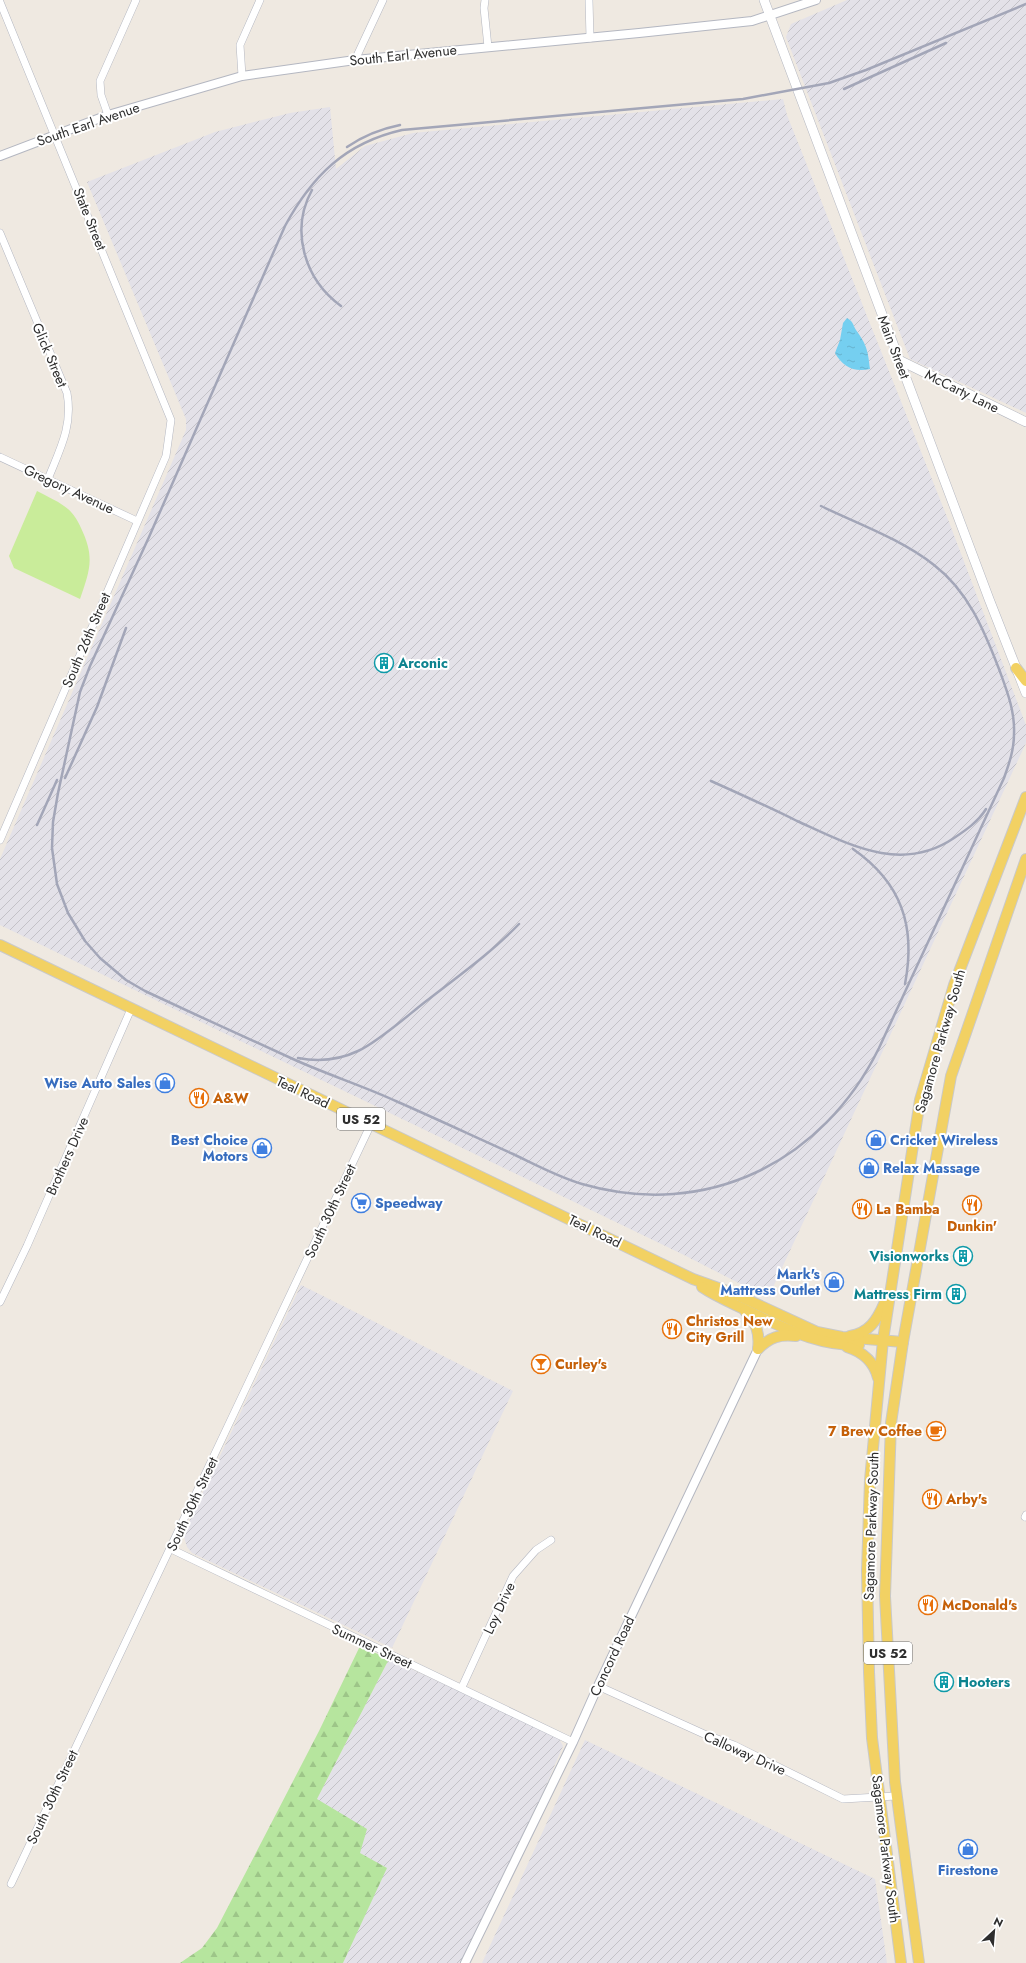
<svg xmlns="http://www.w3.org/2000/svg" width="1026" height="1963" viewBox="0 0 1026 1963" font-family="Jost,sans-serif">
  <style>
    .industrial { fill: url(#industrial-furrows) }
    .forest { fill: url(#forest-firs) }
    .pitch { fill: #c9ec9a }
    .water { fill: url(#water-ripples) }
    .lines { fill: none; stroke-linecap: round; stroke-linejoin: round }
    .minor-casing { stroke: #b4b7c1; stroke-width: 8 }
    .tertiary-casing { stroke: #b4b7c1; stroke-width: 10 }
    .secondary-casing { stroke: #b4b7c1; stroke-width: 10 }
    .primary-casing { stroke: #c9c9c9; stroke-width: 12 }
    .minor { stroke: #fff; stroke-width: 7 }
    .tertiary { stroke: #fff; stroke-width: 8 }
    .secondary { stroke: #fff; stroke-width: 9 }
    .primary { stroke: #f2d163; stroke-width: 10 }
    .rail { stroke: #a3a6b8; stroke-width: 2.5 }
    .labels { text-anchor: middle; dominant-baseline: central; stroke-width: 4; stroke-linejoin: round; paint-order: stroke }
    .shield { fill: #fff; stroke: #6d6d6d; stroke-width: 1 }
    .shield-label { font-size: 13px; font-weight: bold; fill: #2e2e2e }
    .street-label { font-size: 14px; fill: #2e2e2e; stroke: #fff }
    .culture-label { font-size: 14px; font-weight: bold; fill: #0d838f; stroke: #fff; text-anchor: start }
    .shop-label { font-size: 14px; font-weight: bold; fill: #366cbe; stroke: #fff; text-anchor: end }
    .food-label { font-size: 14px; font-weight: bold; fill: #c56008; stroke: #fff; text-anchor: start }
  </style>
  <defs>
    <pattern id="industrial-furrows" width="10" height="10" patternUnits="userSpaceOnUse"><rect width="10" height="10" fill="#e3e1e8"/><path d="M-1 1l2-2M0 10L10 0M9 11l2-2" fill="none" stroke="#c3c1c7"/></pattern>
    <pattern id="forest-firs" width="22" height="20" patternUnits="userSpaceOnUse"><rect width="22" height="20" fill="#b6e59e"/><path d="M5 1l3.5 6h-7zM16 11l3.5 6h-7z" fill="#9dc588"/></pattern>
    <pattern id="water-ripples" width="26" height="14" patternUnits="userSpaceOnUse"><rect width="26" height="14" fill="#75cff0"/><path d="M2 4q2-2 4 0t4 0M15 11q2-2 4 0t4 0" fill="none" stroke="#66b2ce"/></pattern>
  </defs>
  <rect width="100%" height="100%" fill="#efe9e1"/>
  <g class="industrial">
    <path d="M 847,0 L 1026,0 L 1026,413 L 910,359 L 786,37 L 791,24 Z"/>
    <path d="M 783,99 L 787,115 L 949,522 L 1026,725 L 1026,743 L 768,1298 L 684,1255 L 0,925 L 0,859 L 186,430 L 186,419 L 87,182 L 215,132 L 290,113 L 330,107 L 336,169 L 365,146 L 413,133 Z"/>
    <path d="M 301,1285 L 513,1391 L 392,1648 L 192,1553 L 187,1547 L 184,1537 L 191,1517 Z"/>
    <path d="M 389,1659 L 540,1729 L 559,1739 L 563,1746 L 544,1790 L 460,1963 L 343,1963 L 386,1868 L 360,1853 L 317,1799 Z"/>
    <path d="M 585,1740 L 875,1879 L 887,1963 L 482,1963 Z"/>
  </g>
  <path class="forest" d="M 360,1646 L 389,1659 L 317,1799 L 367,1829 L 360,1853 L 387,1868 L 343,1963 L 180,1963 L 202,1948 L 217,1928 L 319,1731 Z"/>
  <path class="pitch" d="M 37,491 C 46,496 56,500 64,506 C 72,511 77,519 81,528 C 95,557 90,570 80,599 L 14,568 L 9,556 Z"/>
  <path class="water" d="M 847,318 C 853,321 853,325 856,330 C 867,345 868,351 870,369 C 854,373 842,366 835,353 L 840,340 L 843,323 Z"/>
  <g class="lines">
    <defs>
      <g id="minor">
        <path d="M 485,0 L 484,8 L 488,47"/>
        <path d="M 589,0 L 590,38"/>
        <path d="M 0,2 L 171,420 L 166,456 L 0,840"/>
        <path d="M 355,60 L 383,0"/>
        <path d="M 242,76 L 240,45 L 260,0"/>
        <path d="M 108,115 L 101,95 L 100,81 L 136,0"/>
        <path d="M 0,233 L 67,393 C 73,426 60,449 48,479"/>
        <path d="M 0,457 L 137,521"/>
        <path d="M 0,1302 L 27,1246 L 131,1009"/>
        <path d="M 1025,1517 L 1026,1515"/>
        <path d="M 171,1549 L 573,1742"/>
        <path d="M 598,1686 L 704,1734 L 734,1745 L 843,1799 L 896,1796"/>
        <path d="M 462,1687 L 513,1576 L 536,1550 L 551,1540"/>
        <path d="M 11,1884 L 371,1124"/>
      </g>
      <g id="tertiary">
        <path d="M 0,156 L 108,115 L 242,76 L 355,60 L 639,33 L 752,21 L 816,0"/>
        <path d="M 465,1963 L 573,1742 L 598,1686 L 758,1349"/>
      </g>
      <g id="secondary">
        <path d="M 764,0 L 989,599 L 1026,693"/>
        <path d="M 899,360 L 1026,422"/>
      </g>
      <g id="primary">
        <path d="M 1016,668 L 1026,681"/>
        <path d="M 0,945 L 693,1279 L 735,1294 L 817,1332 L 842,1337 L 903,1342"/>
        <path d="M 702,1287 C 718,1298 737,1305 754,1314 C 789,1330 820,1346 859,1345"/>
        <path d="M 745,1311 C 756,1322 760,1333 758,1349"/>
        <path d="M 850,1336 C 869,1333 877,1320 884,1304"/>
        <path d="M 847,1347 C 863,1352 874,1361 878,1378"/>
        <path d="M 758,1349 C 770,1337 780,1334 796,1336"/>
        <path d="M 901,1963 L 872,1738 L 869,1672 L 867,1571 L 870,1480 L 883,1340 L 920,1100 L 954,985 L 1026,797"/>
        <path d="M 919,1963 L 895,1782 L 885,1596 L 891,1423 L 903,1342 L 951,1076 L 1026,859"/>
      </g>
    </defs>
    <use href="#minor" class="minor-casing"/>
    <use href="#tertiary" class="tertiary-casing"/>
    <use href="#secondary" class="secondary-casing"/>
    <use href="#primary" class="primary-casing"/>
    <use href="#minor" class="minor"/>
    <use href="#tertiary" class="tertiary"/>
    <use href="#secondary" class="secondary"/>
    <use href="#primary" class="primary"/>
    <g class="rail">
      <path d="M 844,89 L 946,43"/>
      <path d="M 347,147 C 363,136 380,129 400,125"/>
      <path d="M 312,190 C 290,230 304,279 341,306"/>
      <path d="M 821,506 C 858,524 901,539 934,565 C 968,591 984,630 999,669 C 1007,691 1015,711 1014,734 C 1014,750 1009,764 1004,778 L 879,1048 C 823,1162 707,1220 582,1184 C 558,1177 536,1165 513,1154 C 475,1137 437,1119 398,1102 C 364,1086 328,1075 293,1059 C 244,1037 194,1014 145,991 L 126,980 L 100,958 L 85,941 L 68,913 L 57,884 L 52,848 L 53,822 L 58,793 L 80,692 L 90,666 L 149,537 L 285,226 C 312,176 345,143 402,130 L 743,99 L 829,83 L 866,70 L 1026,4"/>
      <path d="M 65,778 L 97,707 L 126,628"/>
      <path d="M 711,781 C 740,794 769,807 797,821 C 848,844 901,874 954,838 C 966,830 978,822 986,809"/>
      <path d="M 37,825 L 57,780"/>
      <path d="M 853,849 C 902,883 916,927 905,984"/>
      <path d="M 298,1058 C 319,1062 339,1060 358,1051 C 378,1042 407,1016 425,1002 C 457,977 491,953 519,924"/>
    </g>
  </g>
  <defs>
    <symbol id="building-ring" viewBox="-11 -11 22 22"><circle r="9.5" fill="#fff" stroke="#0f9aa8" stroke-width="1.5"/><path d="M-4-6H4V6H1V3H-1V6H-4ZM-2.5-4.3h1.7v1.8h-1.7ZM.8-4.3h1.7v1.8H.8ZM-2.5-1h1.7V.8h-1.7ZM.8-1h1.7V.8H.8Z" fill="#0f9aa8"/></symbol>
    <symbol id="shop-ring" viewBox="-11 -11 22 22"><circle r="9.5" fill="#fff" stroke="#3f7fe0" stroke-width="1.5"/><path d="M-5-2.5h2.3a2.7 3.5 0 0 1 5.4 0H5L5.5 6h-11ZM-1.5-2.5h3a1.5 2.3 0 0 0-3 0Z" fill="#3f7fe0"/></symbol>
    <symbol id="restaurant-ring" viewBox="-11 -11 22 22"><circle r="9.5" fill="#fff" stroke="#e8710a" stroke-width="1.5"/><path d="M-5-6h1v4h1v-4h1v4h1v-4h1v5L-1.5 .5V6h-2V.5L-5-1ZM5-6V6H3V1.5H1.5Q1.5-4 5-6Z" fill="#e8710a"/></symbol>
    <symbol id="supermarket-ring" viewBox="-11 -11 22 22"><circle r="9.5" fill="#fff" stroke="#3f7fe0" stroke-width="1.5"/><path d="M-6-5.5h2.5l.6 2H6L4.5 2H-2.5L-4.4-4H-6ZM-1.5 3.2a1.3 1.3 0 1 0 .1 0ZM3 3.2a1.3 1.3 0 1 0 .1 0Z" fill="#3f7fe0"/></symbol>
    <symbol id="bar-ring" viewBox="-11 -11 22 22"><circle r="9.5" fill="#fff" stroke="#e8710a" stroke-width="1.5"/><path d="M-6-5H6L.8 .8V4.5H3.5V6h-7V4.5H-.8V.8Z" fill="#e8710a"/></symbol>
    <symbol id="cafe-ring" viewBox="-11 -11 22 22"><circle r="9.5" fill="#fff" stroke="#e8710a" stroke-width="1.5"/><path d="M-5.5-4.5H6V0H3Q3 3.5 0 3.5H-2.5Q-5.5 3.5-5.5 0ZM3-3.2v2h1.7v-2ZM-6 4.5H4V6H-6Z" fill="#e8710a"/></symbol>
  </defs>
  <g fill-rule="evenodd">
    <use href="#building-ring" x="373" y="652" width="22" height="22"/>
    <use href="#shop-ring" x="154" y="1072" width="22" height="22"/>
    <use href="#restaurant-ring" x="188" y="1087" width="22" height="22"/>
    <use href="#shop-ring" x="865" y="1129" width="22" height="22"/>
    <use href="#shop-ring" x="251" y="1137" width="22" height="22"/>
    <use href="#shop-ring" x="858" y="1157" width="22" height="22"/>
    <use href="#supermarket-ring" x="350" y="1192" width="22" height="22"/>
    <use href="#restaurant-ring" x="961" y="1194" width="22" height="22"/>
    <use href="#restaurant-ring" x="851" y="1198" width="22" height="22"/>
    <use href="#building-ring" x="952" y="1245" width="22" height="22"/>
    <use href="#shop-ring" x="823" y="1271" width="22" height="22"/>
    <use href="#building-ring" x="945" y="1283" width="22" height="22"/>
    <use href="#restaurant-ring" x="661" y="1318" width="22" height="22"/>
    <use href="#bar-ring" x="530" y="1353" width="22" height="22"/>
    <use href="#cafe-ring" x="925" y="1420" width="22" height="22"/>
    <use href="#restaurant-ring" x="921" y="1488" width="22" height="22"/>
    <use href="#restaurant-ring" x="917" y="1594" width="22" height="22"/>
    <use href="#building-ring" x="933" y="1671" width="22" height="22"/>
    <use href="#shop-ring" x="957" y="1838" width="22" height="22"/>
  </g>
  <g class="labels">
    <g class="shield">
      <rect x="337" y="1108" width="48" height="22" rx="3"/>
      <rect x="864" y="1642" width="48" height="22" rx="3"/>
    </g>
    <g class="shield-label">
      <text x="361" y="1119">US 52</text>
      <text x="888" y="1653">US 52</text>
    </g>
    <g class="street-label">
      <text transform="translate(403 55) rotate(-6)">South Earl Avenue</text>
      <text transform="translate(88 124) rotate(-19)">South Earl Avenue</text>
      <text transform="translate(90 219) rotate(68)">State Street</text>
      <text transform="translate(894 347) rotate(69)">Main Street</text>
      <text transform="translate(50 355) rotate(67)">Glick Street</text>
      <text transform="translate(962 391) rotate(26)">McCarty Lane</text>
      <text transform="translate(69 489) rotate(25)">Gregory Avenue</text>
      <text transform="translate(86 640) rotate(-67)">South 26th Street</text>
      <text transform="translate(940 1041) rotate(-74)">Sagamore Parkway South</text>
      <text transform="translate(303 1092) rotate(25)">Teal Road</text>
      <text transform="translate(67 1156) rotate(-66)">Brothers Drive</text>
      <text transform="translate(330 1211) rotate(-65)">South 30th Street</text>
      <text transform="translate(595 1231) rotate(26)">Teal Road</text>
      <text transform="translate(192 1504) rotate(-65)">South 30th Street</text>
      <text transform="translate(871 1526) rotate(-88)">Sagamore Parkway South</text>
      <text transform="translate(499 1608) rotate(-65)">Loy Drive</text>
      <text transform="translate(372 1646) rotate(25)">Summer Street</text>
      <text transform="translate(612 1656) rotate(-65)">Concord Road</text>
      <text transform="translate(745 1753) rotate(24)">Calloway Drive</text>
      <text transform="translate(52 1797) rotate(-65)">South 30th Street</text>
      <text transform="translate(886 1849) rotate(83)">Sagamore Parkway South</text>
    </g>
    <g class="culture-label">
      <text x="398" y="663">Arconic</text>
      <text x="949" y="1256" text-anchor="end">Visionworks</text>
      <text x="942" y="1294" text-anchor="end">Mattress Firm</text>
      <text x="958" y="1682">Hooters</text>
    </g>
    <g class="shop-label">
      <text x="151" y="1083">Wise Auto Sales</text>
      <text x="248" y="1140">Best Choice<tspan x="248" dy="16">Motors</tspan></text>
      <text x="890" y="1140" text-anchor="start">Cricket Wireless</text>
      <text x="883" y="1168" text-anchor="start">Relax Massage</text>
      <text x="375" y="1203" text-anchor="start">Speedway</text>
      <text x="820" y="1274">Mark's<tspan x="820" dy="16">Mattress Outlet</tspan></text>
      <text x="968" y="1870" text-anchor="middle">Firestone</text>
    </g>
    <g class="food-label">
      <text x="213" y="1098">A&amp;W</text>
      <text x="876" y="1209">La Bamba</text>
      <text x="972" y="1226" text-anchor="middle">Dunkin'</text>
      <text x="686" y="1321">Christos New<tspan x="686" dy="16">City Grill</tspan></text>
      <text x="555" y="1364">Curley's</text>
      <text x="922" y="1431" text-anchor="end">7 Brew Coffee</text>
      <text x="946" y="1499">Arby's</text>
      <text x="942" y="1605">McDonald's</text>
    </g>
  </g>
  <g transform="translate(994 1931) rotate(26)" stroke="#ffffff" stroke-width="3" paint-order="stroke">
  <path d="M0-3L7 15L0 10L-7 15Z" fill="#2e2e2e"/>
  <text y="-6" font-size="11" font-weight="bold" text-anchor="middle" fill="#2e2e2e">N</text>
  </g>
</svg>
